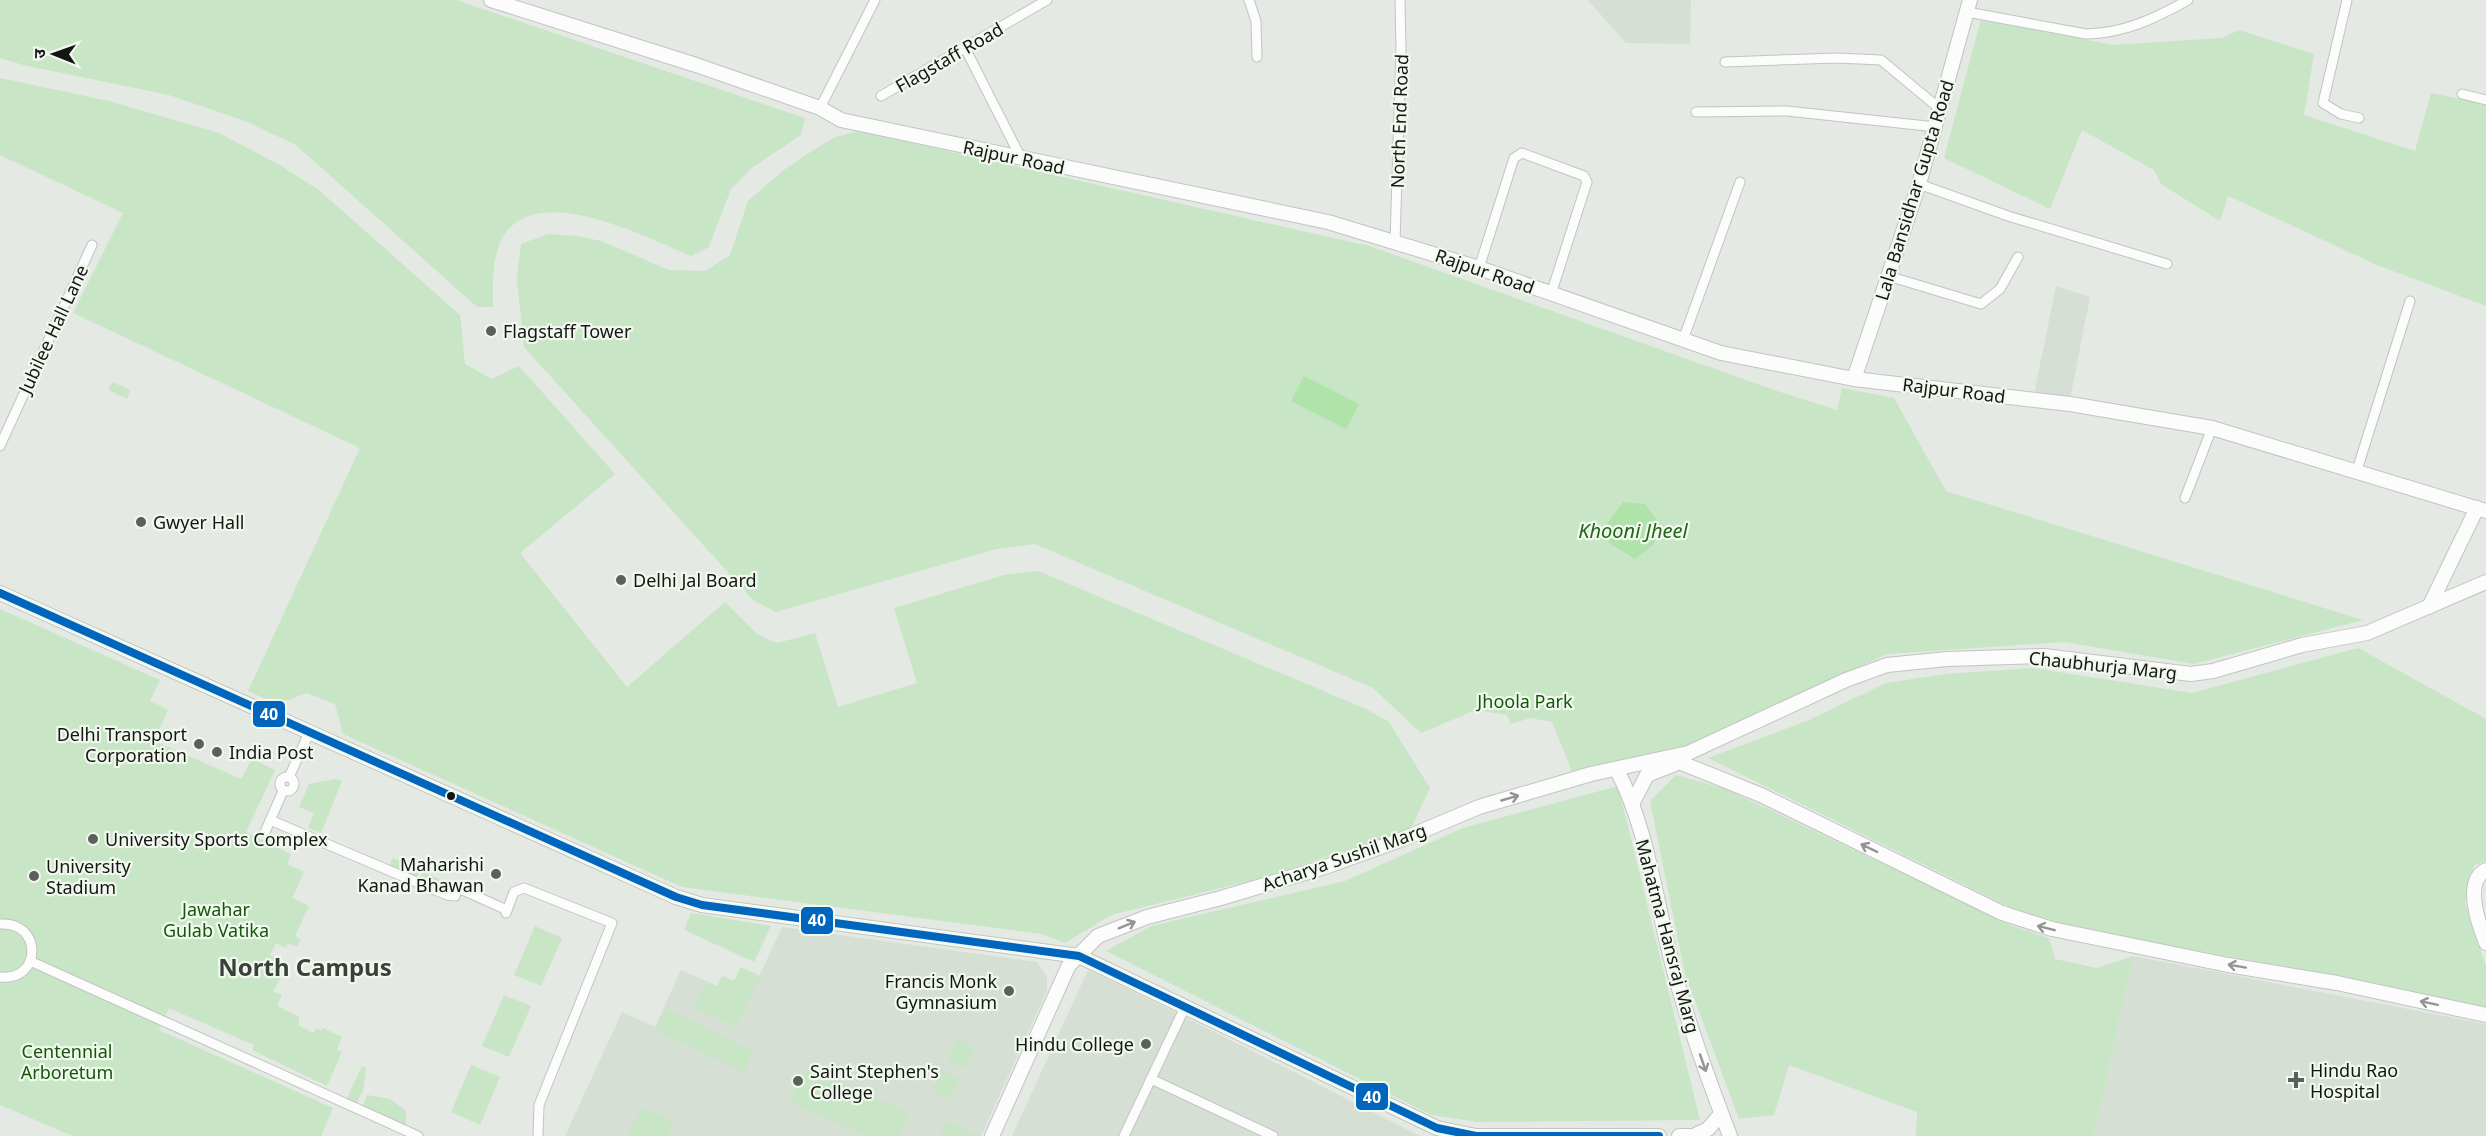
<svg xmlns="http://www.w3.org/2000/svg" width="2486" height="1136" viewBox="0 0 2486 1136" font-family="'Noto Sans','Noto Sans Devanagari',sans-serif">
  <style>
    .built { fill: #d5dfd4 }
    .green { fill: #c8e5c5 }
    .water { fill: #b0e3a9 }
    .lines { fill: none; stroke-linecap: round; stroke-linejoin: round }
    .street-casing { stroke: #c1c5c1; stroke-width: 11 }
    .secondary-casing { stroke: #c1c5c1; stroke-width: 16 }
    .street { stroke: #fbfcfb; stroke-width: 9 }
    .secondary { stroke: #fbfcfb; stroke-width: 14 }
    .bus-1-casing { stroke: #f1f9ef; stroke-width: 12 }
    .bus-1 { stroke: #0065bd; stroke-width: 8 }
    .oneway { stroke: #939493 }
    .poi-dot { fill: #5c605c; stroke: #f1f9ef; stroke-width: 2 }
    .bus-dot { fill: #131613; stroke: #f1f9ef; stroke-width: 2 }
    .labels { text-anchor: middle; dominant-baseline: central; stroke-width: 4.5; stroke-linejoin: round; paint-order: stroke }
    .street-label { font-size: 18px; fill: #131613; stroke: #f1f9ef }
    .poi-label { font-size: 18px; fill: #131613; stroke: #f1f9ef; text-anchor: start }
    .park-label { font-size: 18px; fill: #135808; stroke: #f1f9ef }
    .water-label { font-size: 20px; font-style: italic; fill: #226418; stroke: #f1f9ef }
    .district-label { font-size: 24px; font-weight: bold; fill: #3b413a; stroke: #f1f9ef }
    .line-badge { stroke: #f1f9ef; stroke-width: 2 }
    .badge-label { font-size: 16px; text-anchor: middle; font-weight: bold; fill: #fff }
  </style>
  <rect width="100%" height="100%" fill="#e4e9e4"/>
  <g class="built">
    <path d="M 1588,0 L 1691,0 L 1690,44 L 1626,43 Z"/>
    <path d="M 2056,286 L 2090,297 L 2070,399 L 2034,394 Z"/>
    <path d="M 782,927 L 1037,962 L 1047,977 L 1047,991 L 981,1136 L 565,1136 L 622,1012 L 655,1027 L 681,970 L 706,981 L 694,1008 L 736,1026 Z"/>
    <path d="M 2133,956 L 2486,1024 L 2486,1136 L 2094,1136 Z"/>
    <path d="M 1088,970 L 1181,1015 L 1420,1136 L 1012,1136 Z"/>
  </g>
  <g class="green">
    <path d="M 0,0 L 456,0 L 805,118 L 801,135 L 753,167 L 731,189 L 709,247 L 691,256 C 645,237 519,170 497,252 C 492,269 493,289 493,307 L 477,307 L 296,145 L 245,121 L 169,95 L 23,65 L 0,58 Z"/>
    <path d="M 1981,19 L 2113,45 L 2222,38 L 2239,30 L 2314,54 L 2304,115 L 2415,151 L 2431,93 L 2486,104 L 2486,306 L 2377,265 L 2228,196 L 2220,221 L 2161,184 L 2154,170 L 2082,130 L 2050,209 L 1944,158 Z"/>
    <path d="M 0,78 L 109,101 L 219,133 L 280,165 L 320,191 L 460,315 L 465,364 L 492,379 L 519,366 L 615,474 L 520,553 L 627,687 L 725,602 L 758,635 L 777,643 L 815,633 L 838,707 L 917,683 L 894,608 L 1004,575 L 1038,571 L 1366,709 L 1389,722 L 1430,788 L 1410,830 L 1261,878 L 1111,915 L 1065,943 L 1042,934 L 682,887 L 343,734 L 335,704 L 307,693 L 277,704 L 248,691 L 360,448 L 73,313 L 123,213 L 0,155 Z"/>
    <path d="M 859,131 L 1369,246 L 1774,390 L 1837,410 L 1842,388 L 1894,398 L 1946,491 L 2363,620 L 2194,664 L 2065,642 L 1887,654 L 1686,746 L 1572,771 L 1552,722 L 1530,718 L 1511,724 L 1507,715 L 1476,710 L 1421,733 L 1373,688 L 1035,544 L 996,549 L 776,612 L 753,600 L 524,347 L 517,279 L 521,244 L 548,234 L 577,236 L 601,241 L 669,270 L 705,271 L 730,255 L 748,201 L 785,169 L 815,149 L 836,137 Z"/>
    <path d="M 112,382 L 130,390 L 127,399 L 108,390 Z"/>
    <path d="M 0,609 L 160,680 L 150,701 L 168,710 L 154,741 L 241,779 L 252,759 L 275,770 L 246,832 L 291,854 L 287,864 L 304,872 L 292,898 L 309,906 L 295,936 L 301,940 L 297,947 L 288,943 L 286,948 L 276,943 L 270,955 L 280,960 L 278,965 L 286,969 L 273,991 L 282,995 L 277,1006 L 299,1017 L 299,1026 L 314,1033 L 316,1028 L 321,1031 L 323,1028 L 342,1037 L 337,1050 L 342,1052 L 327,1086 L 252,1050 L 254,1045 L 169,1008 L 159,1030 L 333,1108 L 321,1136 L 73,1136 L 0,1105 Z"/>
    <path d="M 2358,648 L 2486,719 L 2486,861 L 2474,865 L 2465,903 L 2486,966 L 2486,1009 L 2375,983 L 2040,922 L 1708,758 L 1809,720 L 1886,683 L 1946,674 L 2033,668 L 2192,693 Z"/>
    <path d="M 1676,775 L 1726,789 L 2013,926 L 2049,938 L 2055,959 L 2097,968 L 2133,956 L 2094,1136 L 1916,1136 L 1917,1112 L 1789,1065 L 1774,1115 L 1739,1119 L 1685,974 L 1650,801 Z"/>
    <path d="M 335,779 L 342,781 L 321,833 L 308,828 L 314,813 L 299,807 L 309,784 Z"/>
    <path d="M 1618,786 L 1700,1120 L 1477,1122 L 1431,1115 L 1106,951 L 1151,926 L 1345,881 L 1463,828 Z"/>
    <path d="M 393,858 L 420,870 L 416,878 L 389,866 Z"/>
    <path d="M 423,872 L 450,884 L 446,893 L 419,880 Z"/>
    <path d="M 691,913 L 771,926 L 754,962 L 684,930 Z"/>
    <path d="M 535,926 L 562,938 L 541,986 L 514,975 Z"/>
    <path d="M 741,967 L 760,976 L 736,1027 L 694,1008 L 706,981 L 717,986 L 722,976 L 734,981 Z"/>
    <path d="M 504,995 L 531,1006 L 509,1057 L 482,1046 Z"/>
    <path d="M 666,1009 L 753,1051 L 744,1072 L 656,1030 Z"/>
    <path d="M 957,1039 L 974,1047 L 965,1068 L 947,1060 Z"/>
    <path d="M 471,1065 L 500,1077 L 480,1125 L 451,1112 Z"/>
    <path d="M 362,1066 L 366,1068 L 363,1091 L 356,1104 L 346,1100 Z"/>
    <path d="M 806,1067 L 909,1113 L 898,1136 L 867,1136 L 790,1102 Z"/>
    <path d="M 942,1070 L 960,1078 L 950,1099 L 932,1091 Z"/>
    <path d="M 367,1095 L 390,1099 L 406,1111 L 406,1127 L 362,1108 Z"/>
    <path d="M 641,1107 L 673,1122 L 667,1136 L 627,1136 Z"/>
    <path d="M 946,1121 L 980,1136 L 939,1136 Z"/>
  </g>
  <g class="water">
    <path d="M 1304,376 L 1359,404 L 1346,429 L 1291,401 Z"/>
    <path d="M 1623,502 L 1645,504 L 1659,523 L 1654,544 L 1635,559 L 1609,543 L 1607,524 Z"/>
  </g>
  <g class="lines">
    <defs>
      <g id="street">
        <path d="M 1249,0 L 1256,21 L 1257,57"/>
        <path d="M 2347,0 L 2323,103 L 2341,114 L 2359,118"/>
        <path d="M 1967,12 L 2086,34 C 2125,33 2154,19 2188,0"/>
        <path d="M 965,48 L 1022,160"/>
        <path d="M 1725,62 L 1837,58 L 1881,60 L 1940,109"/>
        <path d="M 2462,94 L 2486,100"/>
        <path d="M 881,96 L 1047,0"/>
        <path d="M 820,108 L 875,0"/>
        <path d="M 1696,112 L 1787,111 L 1936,127"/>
        <path d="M 1919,184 L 2008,216 L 2167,264"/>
        <path d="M 1395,242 L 1401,48 L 1400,0"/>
        <path d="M 1479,268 L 1514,158 L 1522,153 L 1584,176 L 1587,182 L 1551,294"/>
        <path d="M 1888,276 L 1981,304 L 2000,289 L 2018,257"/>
        <path d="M 1683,340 L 1740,182"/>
        <path d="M 0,446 L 92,245"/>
        <path d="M 2357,470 L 2410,301"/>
        <path d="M 2185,498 L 2212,428"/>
        <circle cx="287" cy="784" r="7"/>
        <path d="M 289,777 L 310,731"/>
        <path d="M 270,820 L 447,895 L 455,896 L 458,888 L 507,910"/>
        <path d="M 265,832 L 283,791"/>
        <path d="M 506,913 L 514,892 L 524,888 L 612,923 L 539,1105 L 538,1136"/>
        <path d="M 0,924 C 43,921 42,982 0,977"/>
        <path d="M 30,961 L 418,1136"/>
        <path d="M 1151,1079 L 1273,1136"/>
        <path d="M 1124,1136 L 1185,1007"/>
      </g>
      <g id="secondary">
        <path d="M 491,0 L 696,65 L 820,108 L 841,120 L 1328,222 L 1479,268 L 1721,353 L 1854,379 L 2070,404 L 2212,428 L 2486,511"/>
        <path d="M 1854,379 L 1919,184 L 1970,0"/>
        <path d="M 0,593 L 676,897 L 702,905 L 1079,956 L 1437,1128 L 1476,1136 L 1659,1136"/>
        <path d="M 2429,607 L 2477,508"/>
        <path d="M 1679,762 L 1761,795 L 2002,913 L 2052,929 L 2228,965 L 2337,983 L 2486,1015"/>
        <path d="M 1617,770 C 1648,830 1655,898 1672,963 C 1687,1021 1708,1079 1730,1136"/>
        <path d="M 1632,804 L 1647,775 L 1675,764"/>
        <path d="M 2486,870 C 2463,882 2479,925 2486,943"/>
        <path d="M 1697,1134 L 1708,1129 L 1721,1114"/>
        <path d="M 992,1136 L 1069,965 L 1098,936 L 1147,917 L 1221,898 L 1328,866 L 1403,839 L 1479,807 L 1591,774 L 1688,753 L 1846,680 L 1887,665 L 1947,659 L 2044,656 L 2191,674 L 2213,671 L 2302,645 L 2367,633 L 2486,582"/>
        <path d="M 1679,1136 L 1703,1136"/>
      </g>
    </defs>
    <use href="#street" class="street-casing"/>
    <use href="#secondary" class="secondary-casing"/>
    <use href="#street" class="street"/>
    <use href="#secondary" class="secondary"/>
    <defs>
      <path id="bus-1" d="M 0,593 L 676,897 L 702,905 L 1079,956 L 1437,1128 L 1476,1136 L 1659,1136"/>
    </defs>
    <use href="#bus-1" class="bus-1-casing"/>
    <use href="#bus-1" class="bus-1"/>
  </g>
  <defs><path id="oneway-shaft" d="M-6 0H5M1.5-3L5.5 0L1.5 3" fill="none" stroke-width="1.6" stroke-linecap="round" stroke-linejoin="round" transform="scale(1.5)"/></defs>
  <g class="oneway">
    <use href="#oneway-shaft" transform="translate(1510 798) rotate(-16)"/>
    <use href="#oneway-shaft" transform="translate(1869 848) rotate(-154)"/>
    <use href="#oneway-shaft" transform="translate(1127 925) rotate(-22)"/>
    <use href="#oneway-shaft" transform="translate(2046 928) rotate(-166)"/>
    <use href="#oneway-shaft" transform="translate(2237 966) rotate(-170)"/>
    <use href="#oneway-shaft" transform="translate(2429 1003) rotate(-168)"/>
    <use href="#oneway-shaft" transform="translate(1703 1063) rotate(71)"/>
  </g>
  <g class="poi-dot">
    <circle cx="491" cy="331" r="6"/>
    <circle cx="141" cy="522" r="6"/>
    <circle cx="621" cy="580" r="6"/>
    <circle cx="199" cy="744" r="6"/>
    <circle cx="217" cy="752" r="6"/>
    <circle cx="93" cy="839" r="6"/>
    <circle cx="496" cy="874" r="6"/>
    <circle cx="34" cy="876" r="6"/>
    <circle cx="1009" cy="991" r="6"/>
    <circle cx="1146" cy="1044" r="6"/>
    <path d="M2293 1071h6v6h6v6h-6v6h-6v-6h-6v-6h6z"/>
    <circle cx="798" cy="1081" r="6"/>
  </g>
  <circle class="bus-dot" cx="451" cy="796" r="5"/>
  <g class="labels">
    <g class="street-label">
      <text transform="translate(949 57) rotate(-30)">Flagstaff Road</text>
      <text transform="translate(1399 121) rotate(-88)">North End Road</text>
      <text transform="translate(1014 157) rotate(12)">Rajpur Road</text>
      <text transform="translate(1914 190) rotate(-73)">Lala Bansidhar Gupta Road</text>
      <text transform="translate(1485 271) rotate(19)">Rajpur Road</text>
      <text transform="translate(53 329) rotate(-65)">Jubilee Hall Lane</text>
      <text transform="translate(1954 390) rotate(7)">Rajpur Road</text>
      <text transform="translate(2103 665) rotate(6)">Chaubhurja Marg</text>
      <text transform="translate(1344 857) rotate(-19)">Acharya Sushil Marg</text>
      <text transform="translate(1668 936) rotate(75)">Mahatma Hansraj Marg</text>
    </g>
    <g class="poi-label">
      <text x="503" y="331">Flagstaff Tower</text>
      <text x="153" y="522">Gwyer Hall</text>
      <text x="633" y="580">Delhi Jal Board</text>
      <text x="187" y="734" text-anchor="end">Delhi Transport<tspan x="187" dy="21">Corporation</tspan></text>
      <text x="229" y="752">India Post</text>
      <text x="105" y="839">University Sports Complex</text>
      <text x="484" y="864" text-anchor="end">Maharishi<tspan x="484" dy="21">Kanad Bhawan</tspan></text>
      <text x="46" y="866">University<tspan x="46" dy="21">Stadium</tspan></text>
      <text x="997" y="981" text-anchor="end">Francis Monk<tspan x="997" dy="21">Gymnasium</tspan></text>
      <text x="1134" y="1044" text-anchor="end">Hindu College</text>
      <text x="2310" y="1070">Hindu Rao<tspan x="2310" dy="21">Hospital</tspan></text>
      <text x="810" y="1071">Saint Stephen's<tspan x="810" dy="21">College</tspan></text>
    </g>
    <g class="park-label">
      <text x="1525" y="701">Jhoola Park</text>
      <text x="216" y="909">Jawahar<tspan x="216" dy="21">Gulab Vatika</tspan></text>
      <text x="67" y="1051">Centennial<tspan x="67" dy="21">Arboretum</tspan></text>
    </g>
    <g class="water-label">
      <text x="1633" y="530">Khooni Jheel</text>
    </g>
    <g class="district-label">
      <text x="305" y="966">North Campus</text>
    </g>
  </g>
  <g class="line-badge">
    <rect x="252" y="700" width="34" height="28" rx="6" fill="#0065bd"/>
    <rect x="800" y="906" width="34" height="29" rx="6" fill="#0065bd"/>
    <rect x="1355" y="1082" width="34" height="29" rx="6" fill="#0065bd"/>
  </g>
  <g class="badge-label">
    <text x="269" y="720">40</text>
    <text x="817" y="926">40</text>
    <text x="1372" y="1103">40</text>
  </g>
  <g transform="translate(54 54) rotate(271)" stroke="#f1f9ef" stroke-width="4.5" paint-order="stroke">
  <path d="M0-4.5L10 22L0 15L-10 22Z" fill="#131613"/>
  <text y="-9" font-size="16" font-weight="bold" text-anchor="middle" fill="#131613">उ</text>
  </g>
</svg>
